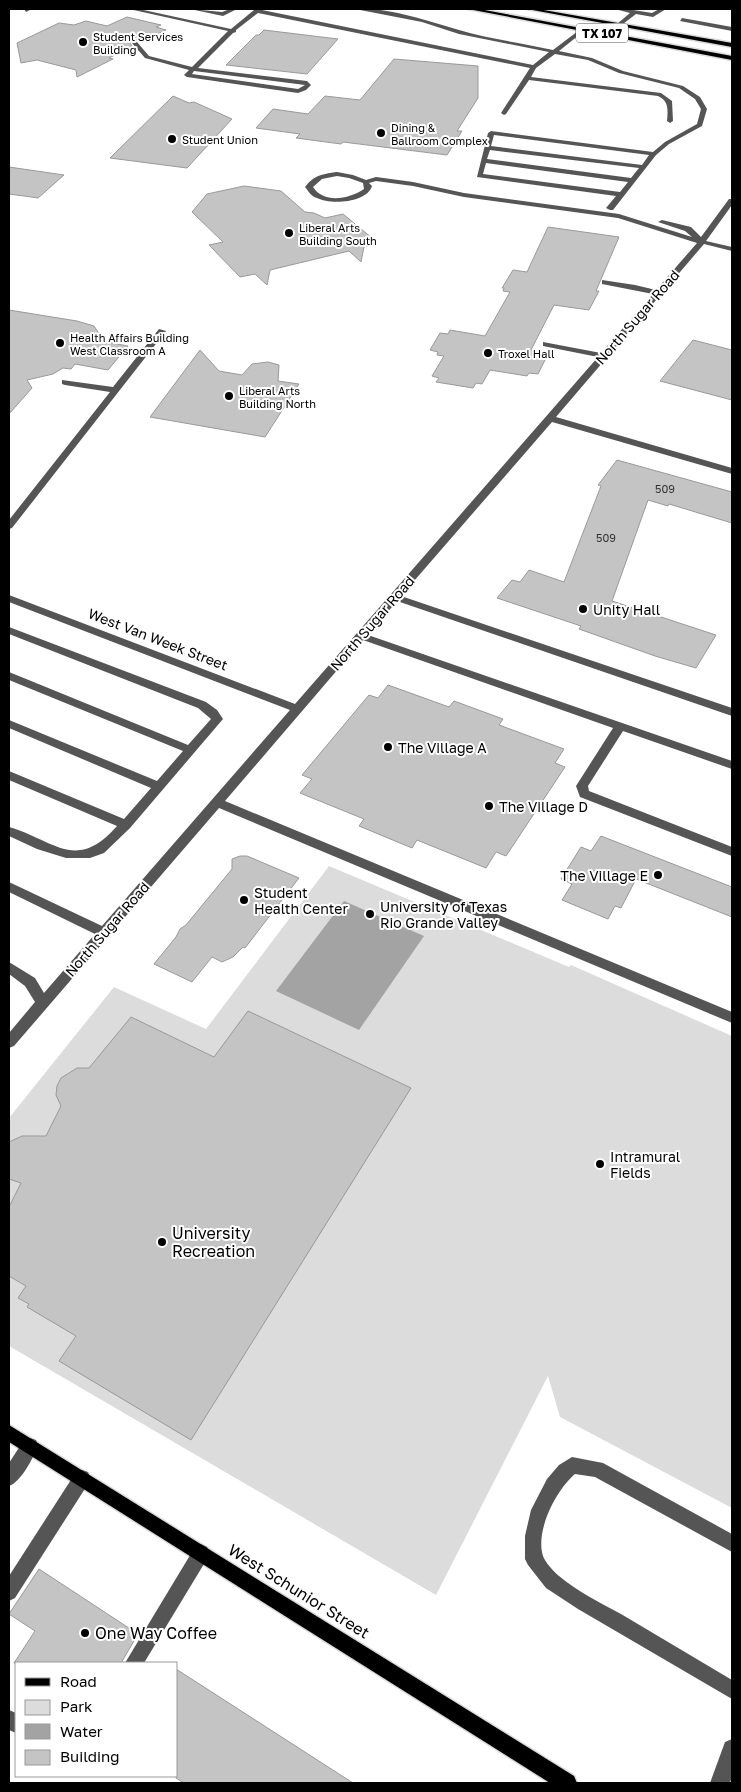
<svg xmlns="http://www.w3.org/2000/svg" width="741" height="1792" viewBox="0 0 741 1792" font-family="'Golos Text',sans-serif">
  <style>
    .green { fill: #dcdcdc }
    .water { fill: #a3a3a3 }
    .building { fill: #c4c4c4; stroke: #999 }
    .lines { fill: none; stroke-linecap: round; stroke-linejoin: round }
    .major-casing { stroke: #dbdbdb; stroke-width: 3 }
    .minor { fill: #555; fill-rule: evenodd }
    .major { fill: #000; fill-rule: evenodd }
    .poi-dot { fill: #000; stroke: #fff; stroke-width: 2 }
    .labels { text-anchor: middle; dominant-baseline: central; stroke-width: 4; stroke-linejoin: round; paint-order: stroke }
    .far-poi-label { font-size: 11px; fill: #000; stroke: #fff; text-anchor: start }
    .number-label { font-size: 11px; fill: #313131 }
    .shield { fill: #fff; stroke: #4c4c4c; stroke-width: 1 }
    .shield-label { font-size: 12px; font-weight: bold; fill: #000 }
    .street-label { font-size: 14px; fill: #000; stroke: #fff }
    .poi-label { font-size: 14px; fill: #000; stroke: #fff; text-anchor: start }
    .near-poi-label { font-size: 16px; fill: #000; stroke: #fff; text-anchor: start }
    .near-street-label { font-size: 16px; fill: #000; stroke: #fff }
  </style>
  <rect width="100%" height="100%" fill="#fff"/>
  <path class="green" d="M 329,866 L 569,967 L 571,965 L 732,1036 L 732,1508 L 560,1417 L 548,1376 L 436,1595 L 9,1346 L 9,1118 L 114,987 L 206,1029 Z"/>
  <path class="water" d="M 344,901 L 424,936 L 359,1030 L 276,991 Z"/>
  <g class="building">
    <path d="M 127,17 L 161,25 L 156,27 L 166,30 L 140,42 L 137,40 L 132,41 L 130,43 L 132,46 L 109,58 L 113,59 L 77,77 L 76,70 L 37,60 L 21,63 L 17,43 L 59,23 L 74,25 L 86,21 L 107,26 Z"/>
    <path d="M 264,30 L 338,39 L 307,74 L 226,65 L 256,35 L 259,35 Z"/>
    <path d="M 394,59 L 478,66 L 478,98 L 457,131 L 462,131 L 447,155 L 343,142 L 341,144 L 296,138 L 300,134 L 256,128 L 273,109 L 308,114 L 325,96 L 360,100 Z"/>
    <path d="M 173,96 L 189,103 L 194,102 L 232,119 L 187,168 L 110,158 Z"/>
    <path d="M 9,167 L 64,175 L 38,198 L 24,196 L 9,194 Z"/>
    <path d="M 244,186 L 281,191 L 305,212 L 314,213 L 325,218 L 343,214 L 378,243 L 364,247 L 361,262 L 349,251 L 270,270 L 267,285 L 255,274 L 240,277 L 209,245 L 223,242 L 192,212 L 207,194 Z"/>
    <path d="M 548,227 L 619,237 L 596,291 L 599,291 L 589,310 L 554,305 L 531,350 L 538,351 L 537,354 L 547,356 L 538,374 L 529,373 L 527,376 L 490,370 L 482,384 L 476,383 L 473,388 L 436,382 L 439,378 L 432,376 L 444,356 L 437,355 L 438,352 L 430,350 L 440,333 L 448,334 L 450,330 L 485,336 L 510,292 L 503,291 L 504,288 L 502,288 L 513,270 L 527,272 Z"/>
    <path d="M 9,310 L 77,321 L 94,326 L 100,335 L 96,340 L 128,346 L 108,370 L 75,364 L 71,369 L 63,368 L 53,374 L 27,380 L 32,388 L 9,414 Z"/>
    <path d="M 693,340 L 732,350 L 732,400 L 660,381 Z"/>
    <path d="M 200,350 L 219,371 L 242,375 L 252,364 L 268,362 L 279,365 L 278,381 L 299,384 L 265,437 L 150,417 Z"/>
    <path d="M 617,460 L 732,492 L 732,523 L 669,504 L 668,506 L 648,500 L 612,601 L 716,635 L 696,668 L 655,656 L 579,629 L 581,626 L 497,598 L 512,580 L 520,582 L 529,570 L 564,582 L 601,486 L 598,485 Z"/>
    <path d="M 388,685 L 449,707 L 454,701 L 503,719 L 499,725 L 564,749 L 555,763 L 565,767 L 506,856 L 496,852 L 486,868 L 417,840 L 412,848 L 359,826 L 364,819 L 300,793 L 312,779 L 302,775 L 369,695 L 378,698 Z"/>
    <path d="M 601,836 L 732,887 L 732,917 L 636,879 L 621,908 L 615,906 L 608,919 L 562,900 L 572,884 L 561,879 L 581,847 L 591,851 Z"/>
    <path d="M 240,856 L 247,856 L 299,878 L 245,948 L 243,947 L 233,957 L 222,962 L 212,957 L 192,982 L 154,964 L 176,937 L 180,929 L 186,925 L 232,869 L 232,859 Z"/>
    <path d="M 248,1011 L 411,1088 L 191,1440 L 59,1361 L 76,1336 L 27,1307 L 29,1304 L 18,1298 L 26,1286 L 9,1276 L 9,1207 L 21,1183 L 9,1179 L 9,1142 L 22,1136 L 46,1136 L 61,1106 L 56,1095 L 57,1086 L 61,1078 L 77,1068 L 89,1068 L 131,1017 L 214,1057 Z"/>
    <path d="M 39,1569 L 138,1634 L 121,1663 L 14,1663 L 35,1631 L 9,1614 Z"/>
    <path d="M 176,1669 L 353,1783 L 184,1783 L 176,1778 Z"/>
  </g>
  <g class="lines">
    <defs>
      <g id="major">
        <path d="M 468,9 L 479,9 L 732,56 L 732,60 Z"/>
        <path d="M 527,9 L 538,9 L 732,43 L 732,47 Z"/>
        <path d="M 9,1425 L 574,1776 L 577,1783 L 550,1783 L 9,1442 Z"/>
      </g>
    </defs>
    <use href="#major" class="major-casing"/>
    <g class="minor">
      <path d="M 24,9 L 32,9 L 26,12 Z"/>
      <path d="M 129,9 L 139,9 L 231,29 L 254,10 L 263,9 L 262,10 L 533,65 L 549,52 L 459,34 L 422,22 L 355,9 C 390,7 426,21 459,30 C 490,39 522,43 553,50 L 582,28 L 584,31 L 559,51 L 592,58 L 623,71 L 683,86 L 700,97 L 707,109 L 702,126 L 669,144 L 656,155 L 613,210 L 610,210 L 606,208 L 616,196 L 477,177 L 488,133 L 491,131 L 653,152 L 665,142 L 697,124 L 701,109 L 695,99 L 679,88 L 619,73 L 588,60 L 555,54 L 536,68 L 531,77 L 661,93 L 672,101 L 673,121 L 670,123 L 667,121 C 668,110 669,101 658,96 L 529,80 L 506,114 L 504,115 L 501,113 L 530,68 L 258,13 L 236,30 L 236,32 L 233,33 L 198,68 L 307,81 L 311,85 L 306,90 L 298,93 L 187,77 L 184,75 L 189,70 L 145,58 L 132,43 L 137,42 L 149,56 L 192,67 L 228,31 ZM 194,71 L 305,85 L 298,89 L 192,74 ZM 494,135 L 649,155 L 642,165 L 491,146 ZM 490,150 L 639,168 L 631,178 L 487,159 ZM 486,163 L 628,182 L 620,192 L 483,174 Z"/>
      <path d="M 190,9 L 222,12 L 230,9 L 237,9 L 223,16 Z"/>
      <path d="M 615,9 L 627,9 L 652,13 L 659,9 L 666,9 L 653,17 L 636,14 L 619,27 L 617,24 L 630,13 Z"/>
      <path d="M 682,18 L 732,27 L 732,31 L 680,21 Z"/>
      <path d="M 337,172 L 353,175 L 366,180 L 376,177 L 413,182 L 464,193 L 619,214 L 692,237 L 685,231 L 658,222 L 662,220 L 691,227 L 701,237 L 729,199 L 732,199 L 732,205 L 706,241 L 732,247 L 732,251 L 704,244 L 556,417 L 732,468 L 732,474 L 552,422 L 401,596 L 732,708 L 732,716 L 397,601 L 368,635 L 732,761 L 732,769 L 623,731 L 588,786 L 589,791 L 732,847 L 732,856 L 580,797 L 576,786 L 613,728 L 363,640 L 225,801 L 732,1012 L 732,1023 L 219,808 L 14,1046 L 9,1048 L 9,1033 L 35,1002 L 25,986 L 9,974 L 9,962 L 35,978 L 44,993 L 95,934 L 9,892 L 9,882 L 102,926 L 290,710 L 9,602 L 9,595 L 295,704 L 598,357 L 543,346 L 543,342 L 601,353 L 653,294 L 602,284 L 602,280 L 635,285 L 656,290 L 697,243 L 618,218 L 464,197 L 413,186 L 376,181 L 369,183 L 372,186 C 367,203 330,205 317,198 C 311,196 309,192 305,187 C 314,175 323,174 337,172 ZM 337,176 L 349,178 L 363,183 L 364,189 C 349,199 324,204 313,187 L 322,179 Z"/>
      <path d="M 159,329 L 166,331 L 12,528 L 9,529 L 9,520 L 110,392 L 65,385 L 62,384 L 62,380 L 113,387 Z"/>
      <path d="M 9,627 L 206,702 L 217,710 L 223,719 L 130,828 L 104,853 L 90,858 L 66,858 L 37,849 L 9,836 L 9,827 C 54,840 76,873 117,826 L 9,780 L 9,771 L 124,819 L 151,788 L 9,728 L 9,720 L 157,781 L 183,751 L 9,680 L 9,672 L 188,745 L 211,719 L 198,708 L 9,634 Z"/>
      <path d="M 30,1438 L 36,1440 L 38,1446 C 33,1458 21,1482 9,1486 L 9,1463 L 24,1440 Z"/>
      <path d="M 572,1457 L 603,1463 L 732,1534 L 732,1552 L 595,1477 L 575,1474 C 556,1490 535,1531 543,1556 C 545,1562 554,1572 559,1576 C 577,1591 600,1603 621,1614 C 658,1636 695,1658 732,1680 L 732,1699 L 578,1609 L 546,1588 L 528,1565 L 525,1559 L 525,1536 L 531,1510 L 547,1479 L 559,1465 Z"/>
      <path d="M 82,1470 L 88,1472 L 90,1478 L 88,1484 L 15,1598 L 9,1601 L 9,1576 L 76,1472 Z"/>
      <path d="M 201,1544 L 207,1547 L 210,1553 L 207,1559 L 144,1663 L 125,1663 L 195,1547 Z"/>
      <path d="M 9,1710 L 16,1713 L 16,1733 L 9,1730 Z"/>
      <path d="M 732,1739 L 732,1776 L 730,1783 L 710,1783 L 725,1742 Z"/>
    </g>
    <use href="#major" class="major"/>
  </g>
  <g class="poi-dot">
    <circle cx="83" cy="42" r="5"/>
    <circle cx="381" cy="133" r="5"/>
    <circle cx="172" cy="139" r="5"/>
    <circle cx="289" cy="233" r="5"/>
    <circle cx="60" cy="343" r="5"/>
    <circle cx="488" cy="353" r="5"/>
    <circle cx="229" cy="396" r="5"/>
    <circle cx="583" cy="609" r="5"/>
    <circle cx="388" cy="747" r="5"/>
    <circle cx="489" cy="806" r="5"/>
    <circle cx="658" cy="875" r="5"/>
    <circle cx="244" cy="900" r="5"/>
    <circle cx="370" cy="914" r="5"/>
    <circle cx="600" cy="1164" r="5"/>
    <circle cx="162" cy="1242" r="5"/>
    <circle cx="85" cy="1633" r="5"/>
  </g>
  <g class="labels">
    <g class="far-poi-label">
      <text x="93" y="36">Student Services<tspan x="93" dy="13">Building</tspan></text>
      <text x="391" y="127">Dining &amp;<tspan x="391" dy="13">Ballroom Complex</tspan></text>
      <text x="182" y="139">Student Union</text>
      <text x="299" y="227">Liberal Arts<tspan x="299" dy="13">Building South</tspan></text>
      <text x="70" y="337">Health Affairs Building<tspan x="70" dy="13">West Classroom A</tspan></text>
      <text x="498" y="353">Troxel Hall</text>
      <text x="239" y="390">Liberal Arts<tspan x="239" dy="13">Building North</tspan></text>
    </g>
    <g class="number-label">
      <text x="665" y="488">509</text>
      <text x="606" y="537">509</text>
    </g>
    <rect class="shield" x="576" y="23.5" width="52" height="19" rx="4"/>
    <g class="shield-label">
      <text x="602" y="33">TX 107</text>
    </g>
    <g class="street-label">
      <text transform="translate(637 317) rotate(-49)">North Sugar Road</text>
      <text transform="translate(372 623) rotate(-49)">North Sugar Road</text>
      <text transform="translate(158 639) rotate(21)">West Van Week Street</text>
      <text transform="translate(107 929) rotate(-49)">North Sugar Road</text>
    </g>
    <g class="poi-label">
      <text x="593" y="609">Unity Hall</text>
      <text x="398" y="747">The Village A</text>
      <text x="499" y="806">The Village D</text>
      <text x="648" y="875" text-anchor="end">The Village E</text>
      <text x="254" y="892">Student<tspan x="254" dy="16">Health Center</tspan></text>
      <text x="380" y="906">University of Texas<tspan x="380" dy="16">Rio Grande Valley</tspan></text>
      <text x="610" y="1156">Intramural<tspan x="610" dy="16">Fields</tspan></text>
    </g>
    <g class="near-poi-label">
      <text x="172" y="1233">University<tspan x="172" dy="18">Recreation</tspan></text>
      <text x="95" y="1633">One Way Coffee</text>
    </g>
    <g class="near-street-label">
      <text transform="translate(299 1591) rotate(32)">West Schunior Street</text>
    </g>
  </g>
  <rect width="741" height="1792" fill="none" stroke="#000000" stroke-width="20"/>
  <rect x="15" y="1662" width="162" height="115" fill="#ffffff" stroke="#999999"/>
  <rect x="25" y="1678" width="25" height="8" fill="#000000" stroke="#999999"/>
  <text x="60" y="1687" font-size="15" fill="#000000">Road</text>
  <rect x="25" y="1700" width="25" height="15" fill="#dcdcdc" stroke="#999999"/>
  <text x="60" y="1712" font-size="15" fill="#000000">Park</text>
  <rect x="25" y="1724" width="25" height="15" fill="#a3a3a3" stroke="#999999"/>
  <text x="60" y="1737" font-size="15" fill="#000000">Water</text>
  <rect x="25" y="1750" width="25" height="15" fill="#c4c4c4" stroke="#999999"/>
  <text x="60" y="1762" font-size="15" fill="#000000">Building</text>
</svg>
